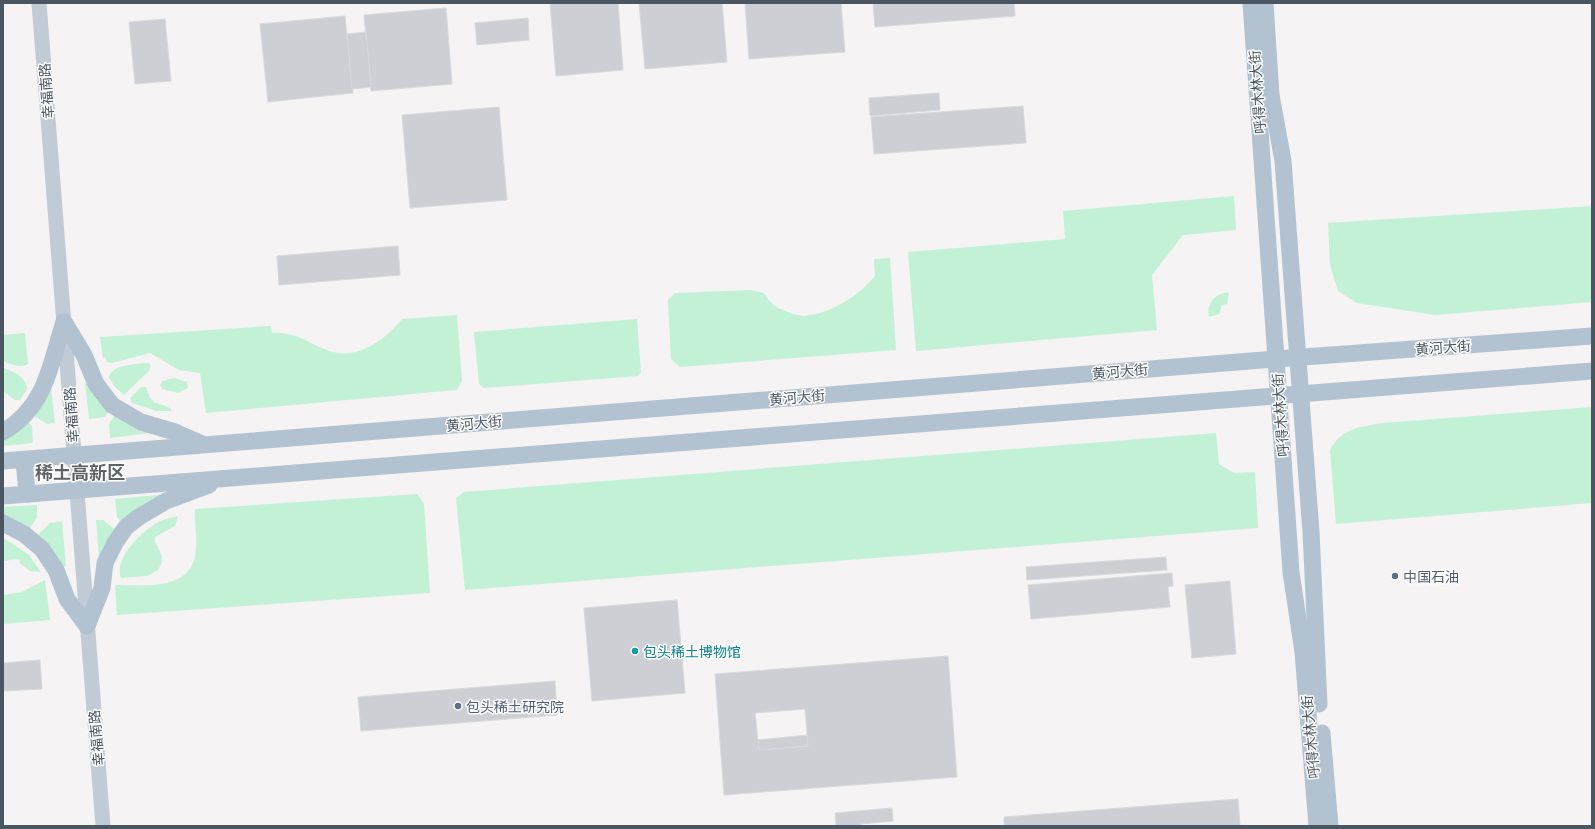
<svg xmlns="http://www.w3.org/2000/svg" width="1595" height="829" viewBox="0 0 1595 829" font-family="'Open Sans','Noto Sans SC',sans-serif">
  <style>
    .green { fill: #c3f1d5 }
    .building { fill: #cdcfd5; stroke: #d7d9de; fill-rule: evenodd }
    .lines { fill: none; stroke-linecap: round; stroke-linejoin: round }
    .secondary { stroke: #c1cbd6; stroke-width: 15 }
    .primary { stroke: #b3c2d1; stroke-width: 17 }
    .service-dot { fill: #5c6f8a; stroke: #fff; stroke-width: 1.5 }
    .culture-dot { fill: #0f9aa8; stroke: #fff; stroke-width: 1.5 }
    .labels { text-anchor: middle; dominant-baseline: central; stroke-width: 3; stroke-linejoin: round; paint-order: stroke }
    .street-label { font-size: 14px; fill: #4a5661; stroke: #fff }
    .service-label { font-size: 14px; fill: #4e5e75; stroke: #fff; text-anchor: start }
    .culture-label { font-size: 14px; fill: #0d838f; stroke: #fff; text-anchor: start }
    .district-label { font-size: 18px; font-weight: bold; fill: #5f6368; stroke: #fff }
  </style>
  <rect width="100%" height="100%" fill="#f5f3f3"/>
  <g class="green">
    <path d="M 1234,196 L 1236,230 L 1183,235 L 1152,275 L 1157,330 L 916,351 L 908,252 L 1065,239 L 1063,211 Z"/>
    <path d="M 1592,206 L 1592,302 L 1435,315 L 1357,303 L 1338,291 L 1330,265 L 1328,223 Z"/>
    <path d="M 890,258 L 896,350 L 680,367 L 671,359 L 668,300 L 675,293 L 751,290 L 764,293 C 767,297 771,304 776,307 C 782,310 798,317 805,316 C 831,313 859,296 875,276 L 874,259 Z"/>
    <path d="M 1229,293 L 1227,304 L 1222,305 L 1219,314 L 1209,317 C 1206,303 1216,292 1229,293 Z"/>
    <path d="M 457,315 L 462,381 L 457,390 L 206,413 L 200,373 L 179,370 L 150,353 L 112,363 L 107,362 L 105,357 L 103,358 L 100,337 L 271,326 L 272,333 C 294,331 306,342 327,350 C 356,362 385,340 402,319 Z"/>
    <path d="M 637,319 L 641,372 L 638,376 L 484,388 L 479,384 L 474,332 Z"/>
    <path d="M 25,333 L 28,364 C 20,369 11,364 3,361 L 3,335 Z"/>
    <path d="M 148,363 L 151,365 L 149,371 L 124,395 L 115,387 L 109,378 C 110,364 138,364 148,363 Z"/>
    <path d="M 3,368 C 14,372 26,376 27,389 L 20,400 L 15,400 L 3,391 Z"/>
    <path d="M 174,378 L 187,382 L 188,388 L 178,393 L 162,389 L 160,385 L 162,381 Z"/>
    <path d="M 85,383 L 88,384 L 109,410 L 105,417 L 89,419 Z"/>
    <path d="M 141,387 L 146,387 C 152,409 158,400 171,409 L 171,411 L 156,411 L 132,403 L 130,398 Z"/>
    <path d="M 51,388 L 55,423 L 47,424 L 33,415 Z"/>
    <path d="M 1592,407 L 1592,503 L 1336,524 L 1330,450 C 1341,428 1363,426 1384,423 Z"/>
    <path d="M 115,415 L 149,433 L 110,438 L 109,424 Z"/>
    <path d="M 27,421 L 32,426 L 33,443 L 3,446 L 3,438 Z"/>
    <path d="M 1216,433 L 1219,464 L 1234,473 L 1255,472 L 1258,528 L 465,590 L 456,498 L 464,492 Z"/>
    <path d="M 417,494 L 424,504 L 430,593 L 117,615 L 115,585 C 147,585 195,592 196,547 C 197,534 194,522 195,509 Z"/>
    <path d="M 159,495 L 161,495 L 123,524 L 117,517 L 115,499 Z"/>
    <path d="M 37,505 L 37,517 L 29,530 L 3,517 L 3,507 Z"/>
    <path d="M 178,516 L 175,526 L 155,537 L 155,542 C 160,551 166,559 158,570 L 147,576 L 121,578 C 113,559 142,531 157,523 C 163,519 170,518 178,516 Z"/>
    <path d="M 96,520 L 103,520 L 117,531 L 99,557 Z"/>
    <path d="M 62,521 L 66,566 L 60,568 L 36,537 L 50,523 Z"/>
    <path d="M 5,539 L 28,554 L 41,572 L 30,571 L 20,563 L 19,559 L 3,561 L 3,540 Z"/>
    <path d="M 45,580 L 50,620 L 3,624 L 3,595 L 22,592 Z"/>
  </g>
  <g class="building">
    <path d="M 550,3 L 618,3 L 623,70 L 556,76 Z"/>
    <path d="M 639,3 L 722,3 L 727,62 L 645,69 Z"/>
    <path d="M 745,3 L 841,3 L 845,52 L 749,59 Z"/>
    <path d="M 873,3 L 1014,3 L 1015,16 L 875,27 Z"/>
    <path d="M 446,8 L 452,84 L 371,91 L 364,15 Z"/>
    <path d="M 345,16 L 353,93 L 268,102 L 260,24 Z"/>
    <path d="M 528,18 L 529,40 L 477,45 L 475,23 Z"/>
    <path d="M 165,19 L 171,81 L 135,84 L 129,22 Z"/>
    <path d="M 366,32 L 371,87 L 352,89 L 347,34 Z"/>
    <path d="M 939,93 L 940,110 L 870,116 L 869,98 Z"/>
    <path d="M 1023,106 L 1026,143 L 874,154 L 871,117 Z"/>
    <path d="M 499,107 L 507,200 L 410,208 L 402,115 Z"/>
    <path d="M 398,246 L 400,275 L 279,285 L 277,256 Z"/>
    <path d="M 1166,557 L 1167,570 L 1027,580 L 1026,567 Z"/>
    <path d="M 1172,573 L 1173,586 L 1168,587 L 1170,607 L 1031,619 L 1028,585 Z"/>
    <path d="M 1230,581 L 1236,654 L 1192,658 L 1185,585 Z"/>
    <path d="M 677,600 L 685,693 L 592,701 L 584,608 Z"/>
    <path d="M 948,656 L 957,777 L 724,795 L 715,674 ZM 805,709 L 808,746 L 759,750 L 755,713 Z"/>
    <path d="M 40,660 L 42,689 L 3,691 L 3,663 Z"/>
    <path d="M 555,681 L 557,715 L 361,731 L 358,697 Z"/>
    <path d="M 807,735 L 808,746 L 759,750 L 758,740 Z"/>
    <path d="M 1238,799 L 1240,826 L 1004,826 L 1004,817 Z"/>
    <path d="M 892,808 L 893,821 L 861,824 L 861,826 L 836,826 L 835,813 Z"/>
  </g>
  <g class="lines">
    <path class="secondary" d="M 39,3 L 103,826"/>
    <g class="primary">
      <path d="M 1251,3 L 1291,572 L 1303,652 L 1317,826"/>
      <path d="M 1265,3 L 1271,95 L 1283,161 L 1311,532 L 1319,704"/>
      <path d="M 64,322 L 84,355 L 96,384 L 112,405 L 141,422 L 175,432 L 202,444"/>
      <path d="M 3,432 C 46,407 50,365 64,322"/>
      <path d="M 24,460 L 27,494"/>
      <path d="M 3,461 L 1276,359 L 1592,336"/>
      <path d="M 3,496 L 1592,371"/>
      <path d="M 3,523 L 24,534 L 42,549 L 56,570 L 67,599 L 87,626"/>
      <path d="M 87,626 L 102,588 L 105,563 L 115,543 L 126,527 L 139,517 L 166,501 L 209,485"/>
      <path d="M 1322,733 L 1330,826"/>
    </g>
  </g>
  <g class="service-dot">
    <circle cx="1395" cy="576" r="4"/>
    <circle cx="458" cy="706" r="4"/>
  </g>
  <circle class="culture-dot" cx="635" cy="651" r="4"/>
  <g class="labels">
    <g class="street-label">
      <text transform="translate(46 91) rotate(-94)">幸福南路</text>
      <text transform="translate(1257 92) rotate(-94)">呼得木林大街</text>
      <text transform="translate(1443 347) rotate(-4)">黄河大街</text>
      <text transform="translate(1120 371) rotate(-5)">黄河大街</text>
      <text transform="translate(797 397) rotate(-5)">黄河大街</text>
      <text transform="translate(71 415) rotate(-94)">幸福南路</text>
      <text transform="translate(1280 415) rotate(-94)">呼得木林大街</text>
      <text transform="translate(474 423) rotate(-5)">黄河大街</text>
      <text transform="translate(1310 737) rotate(-95)">呼得木林大街</text>
      <text transform="translate(96 738) rotate(-95)">幸福南路</text>
    </g>
    <g class="service-label">
      <text x="1403" y="576">中国石油</text>
      <text x="466" y="706">包头稀土研究院</text>
    </g>
    <g class="culture-label">
      <text x="643" y="651">包头稀土博物馆</text>
    </g>
    <g class="district-label">
      <text x="80" y="472">稀土高新区</text>
    </g>
  </g>
  <rect width="1595" height="829" fill="none" stroke="#4a5661" stroke-width="8"/>
</svg>
